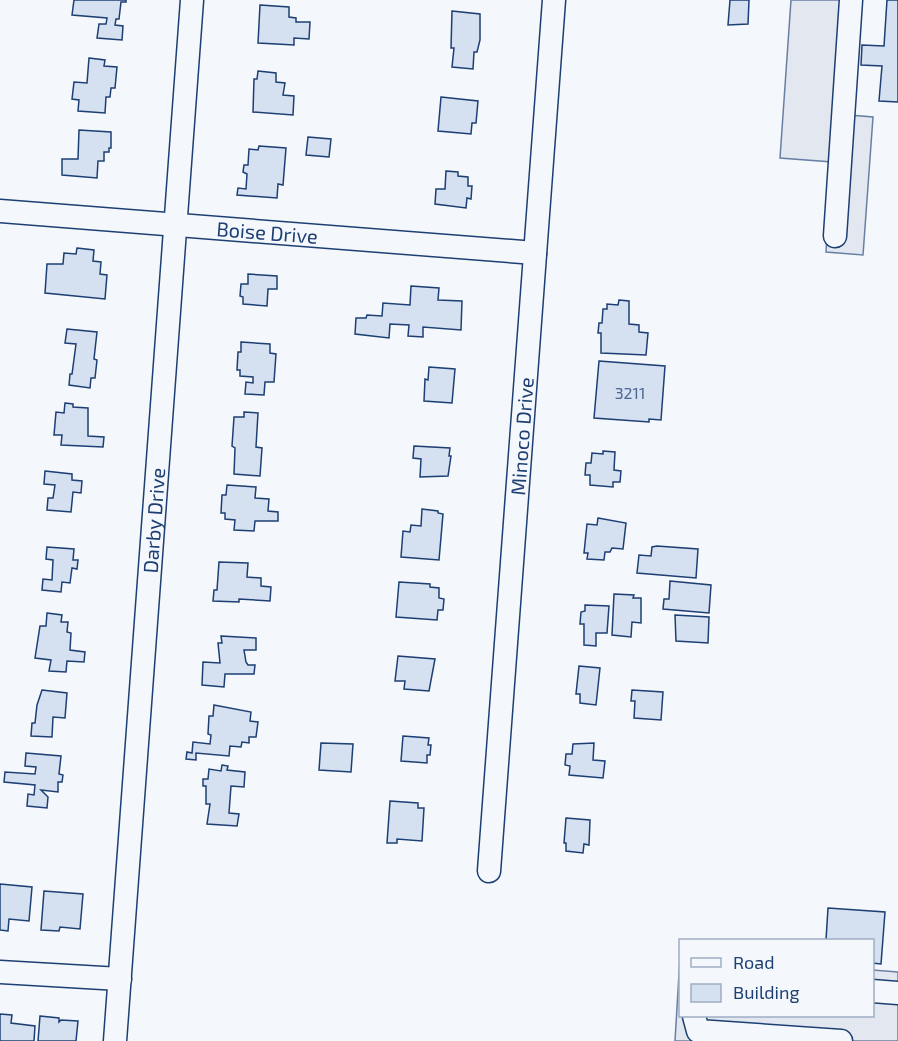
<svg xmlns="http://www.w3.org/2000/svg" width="898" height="1041" viewBox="0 0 898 1041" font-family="'Exo 2',sans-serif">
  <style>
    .parking { fill: #e3e8f0; stroke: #687fa3; stroke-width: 1.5 }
    .building { fill: #d5e0f0; stroke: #1d3f73; stroke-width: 1.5 }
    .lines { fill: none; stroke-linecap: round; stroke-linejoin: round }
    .minor-casing { stroke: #1d3f73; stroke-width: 25 }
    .minor { stroke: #f4f7fb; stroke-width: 22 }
    .labels { text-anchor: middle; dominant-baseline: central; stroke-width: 4.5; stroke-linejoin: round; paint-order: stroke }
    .number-label { font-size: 16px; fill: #4b6792 }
    .street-label { font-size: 20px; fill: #1d3f73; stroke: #f4f7fb }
  </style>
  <rect width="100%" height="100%" fill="#f4f7fb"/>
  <g class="parking">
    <path d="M 791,0 L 845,0 L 837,114 L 873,117 L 863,255 L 826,252 L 832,162 L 780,158 Z"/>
    <path d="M 680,957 L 680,1016 L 872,1016 L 873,970 L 898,972 L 898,1041 L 675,1041 Z"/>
  </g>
  <g class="building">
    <path d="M 74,0 L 126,0 L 126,2 L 121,2 L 119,19 L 116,19 L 115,25 L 123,26 L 122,40 L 97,38 L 99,24 L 106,24 L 107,18 L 72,15 Z"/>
    <path d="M 730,0 L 749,0 L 748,24 L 728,25 Z"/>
    <path d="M 887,0 L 898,0 L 898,102 L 879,101 L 882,66 L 861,65 L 862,45 L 884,46 Z"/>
    <path d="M 260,5 L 289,7 L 289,17 L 296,18 L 296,22 L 310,22 L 309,39 L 294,38 L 294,45 L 258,43 Z"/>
    <path d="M 452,11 L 480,14 L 480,40 L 477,52 L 474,52 L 473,69 L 452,67 L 454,48 L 451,48 Z"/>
    <path d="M 89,58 L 105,60 L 104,66 L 117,67 L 115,88 L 111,88 L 110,97 L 106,97 L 105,113 L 78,111 L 79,100 L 72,99 L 74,82 L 87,83 Z"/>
    <path d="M 258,71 L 276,73 L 276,82 L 285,83 L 283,95 L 294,96 L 293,115 L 253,112 L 254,79 L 257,79 Z"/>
    <path d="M 441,97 L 478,101 L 476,123 L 472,123 L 471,134 L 438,131 Z"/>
    <path d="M 79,130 L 111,132 L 111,148 L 109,148 L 109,152 L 104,152 L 104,161 L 98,161 L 97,178 L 62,175 L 62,159 L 78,159 Z"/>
    <path d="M 308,137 L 331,139 L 329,157 L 306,155 Z"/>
    <path d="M 259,146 L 286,148 L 283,185 L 278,184 L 277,198 L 237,195 L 238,188 L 246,189 L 247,174 L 243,172 L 244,165 L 248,165 L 249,149 L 258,150 Z"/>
    <path d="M 446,171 L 458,172 L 458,176 L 468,177 L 468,186 L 472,186 L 471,199 L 467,198 L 466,208 L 435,204 L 436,189 L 445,189 Z"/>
    <path d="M 77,248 L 94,250 L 93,261 L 101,262 L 100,274 L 107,275 L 105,299 L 45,293 L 47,264 L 63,264 L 64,253 L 76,254 Z"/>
    <path d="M 248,274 L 277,276 L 277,289 L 268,289 L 267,306 L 243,304 L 243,297 L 240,296 L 241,284 L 248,284 Z"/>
    <path d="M 411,286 L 439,288 L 438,300 L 462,301 L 461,330 L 423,327 L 423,337 L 408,336 L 409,325 L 390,324 L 389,338 L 355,334 L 356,318 L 366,318 L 367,315 L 382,316 L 383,303 L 410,305 Z"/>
    <path d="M 619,300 L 629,301 L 629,324 L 639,325 L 639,332 L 648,333 L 646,355 L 601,353 L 601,333 L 598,333 L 599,323 L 602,323 L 603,309 L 607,309 L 607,304 L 618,305 Z"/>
    <path d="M 67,329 L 97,332 L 94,359 L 97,360 L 95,378 L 91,378 L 90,388 L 69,385 L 70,374 L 72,374 L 76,344 L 65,343 Z"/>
    <path d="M 241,342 L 270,344 L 270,353 L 276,354 L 274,382 L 265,382 L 264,395 L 245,394 L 246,382 L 253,383 L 253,377 L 240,376 L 240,370 L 237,370 L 238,352 L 241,352 Z"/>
    <path d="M 599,361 L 665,366 L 661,420 L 649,419 L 649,422 L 594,418 Z"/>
    <path d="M 429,367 L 455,369 L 452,403 L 424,401 L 425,379 L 428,380 Z"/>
    <path d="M 65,403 L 73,404 L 73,407 L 88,408 L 88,436 L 104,437 L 103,447 L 61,445 L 62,435 L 54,435 L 56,412 L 64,413 Z"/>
    <path d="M 244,412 L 258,413 L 256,447 L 262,448 L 260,476 L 234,474 L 235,448 L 232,446 L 234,417 L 244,417 Z"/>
    <path d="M 414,446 L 450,448 L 449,456 L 451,456 L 448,476 L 420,477 L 421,459 L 413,458 Z"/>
    <path d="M 603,451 L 615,452 L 614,470 L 621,471 L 620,482 L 613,482 L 613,487 L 590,485 L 590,475 L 585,475 L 586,463 L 591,463 L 592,453 L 603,454 Z"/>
    <path d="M 45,471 L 72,474 L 72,480 L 82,481 L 81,493 L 73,492 L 71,512 L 47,510 L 48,498 L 53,498 L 55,485 L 44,484 Z"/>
    <path d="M 227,485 L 256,487 L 255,498 L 269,499 L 268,511 L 278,512 L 278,521 L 255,521 L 254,531 L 234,530 L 235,520 L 225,519 L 225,513 L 221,513 L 222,495 L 226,495 Z"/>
    <path d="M 422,509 L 438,511 L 438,513 L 443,514 L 439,560 L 401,557 L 403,531 L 410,532 L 411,525 L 421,526 Z"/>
    <path d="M 598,518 L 626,523 L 623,549 L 612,548 L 610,552 L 605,552 L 604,560 L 587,559 L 588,553 L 584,553 L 587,524 L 597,525 Z"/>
    <path d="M 657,546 L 698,549 L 696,578 L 637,573 L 639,555 L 651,556 L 652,547 Z"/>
    <path d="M 47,547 L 74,549 L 73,560 L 78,560 L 77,569 L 72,568 L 70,583 L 62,582 L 61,592 L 42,590 L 43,579 L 52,580 L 53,560 L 46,559 Z"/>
    <path d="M 219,562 L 248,563 L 247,577 L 261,578 L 261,586 L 271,587 L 270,601 L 239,599 L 239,602 L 213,601 L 214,590 L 217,590 Z"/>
    <path d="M 670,581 L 711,585 L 709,613 L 663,609 L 664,599 L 669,599 Z"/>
    <path d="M 399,582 L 430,584 L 430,587 L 439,588 L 439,598 L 444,599 L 443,610 L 438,610 L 437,620 L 396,617 Z"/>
    <path d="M 614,594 L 634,595 L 633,598 L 641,598 L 641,623 L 632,622 L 631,637 L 612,635 Z"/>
    <path d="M 585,605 L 609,606 L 607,633 L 596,633 L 596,646 L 584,645 L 584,624 L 580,624 L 581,612 L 585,611 Z"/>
    <path d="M 47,613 L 62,615 L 61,622 L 68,622 L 67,632 L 71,633 L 70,650 L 85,652 L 84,662 L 67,661 L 66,672 L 49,671 L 51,660 L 35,658 L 40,626 L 46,626 Z"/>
    <path d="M 675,615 L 709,617 L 708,643 L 676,641 Z"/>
    <path d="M 221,636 L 256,638 L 256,650 L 244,650 L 246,662 L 248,665 L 255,665 L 254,674 L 225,674 L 224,687 L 202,685 L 203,662 L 220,663 L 218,643 L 222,643 Z"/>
    <path d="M 398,656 L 435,659 L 429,691 L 404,689 L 405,681 L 395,681 Z"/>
    <path d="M 579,666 L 600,668 L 596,705 L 580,703 L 580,694 L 576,694 Z"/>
    <path d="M 42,690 L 67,693 L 65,718 L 53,717 L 52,737 L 31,736 L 32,723 L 35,723 L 37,705 Z"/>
    <path d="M 632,690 L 663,692 L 661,720 L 634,718 L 635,701 L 631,701 Z"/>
    <path d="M 214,705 L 251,712 L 250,721 L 258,722 L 256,737 L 249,737 L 249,743 L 242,742 L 241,747 L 230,746 L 229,756 L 196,753 L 196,760 L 186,759 L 187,752 L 192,753 L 193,742 L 210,744 L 211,735 L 208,734 L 209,716 L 213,716 Z"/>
    <path d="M 403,736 L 429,738 L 428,745 L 431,745 L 430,755 L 427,755 L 427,763 L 401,761 Z"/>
    <path d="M 321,743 L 353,744 L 351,772 L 319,770 Z"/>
    <path d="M 594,743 L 593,760 L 605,761 L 603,778 L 569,775 L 570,766 L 565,765 L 566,754 L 572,754 L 573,744 Z"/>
    <path d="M 26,753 L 61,756 L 59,774 L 63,775 L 62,782 L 58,782 L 58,792 L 41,790 L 48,797 L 47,808 L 27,806 L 28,794 L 34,795 L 35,785 L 4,782 L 5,772 L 35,774 L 36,767 L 25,766 Z"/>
    <path d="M 222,765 L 228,766 L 227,770 L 245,772 L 244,787 L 231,786 L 229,813 L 239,814 L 237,826 L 207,824 L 210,804 L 206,804 L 206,786 L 203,786 L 203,779 L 208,779 L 209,769 L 221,771 Z"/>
    <path d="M 390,801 L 418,803 L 418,808 L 424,808 L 422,841 L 397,839 L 397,843 L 387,843 Z"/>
    <path d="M 566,818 L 590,820 L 589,845 L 584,844 L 583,853 L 566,851 L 566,843 L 564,843 Z"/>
    <path d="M 0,884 L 32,887 L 29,921 L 9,919 L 8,931 L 0,930 Z"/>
    <path d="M 44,891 L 83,894 L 80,929 L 60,927 L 59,931 L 41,930 Z"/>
    <path d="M 828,908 L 885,912 L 881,964 L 872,963 L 872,940 L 826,940 Z"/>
    <path d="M 0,1014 L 12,1015 L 11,1023 L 35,1026 L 34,1041 L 0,1041 Z"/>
    <path d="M 40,1016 L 59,1018 L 59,1022 L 61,1020 L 78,1021 L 76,1041 L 38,1041 Z"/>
  </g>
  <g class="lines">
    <defs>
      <g id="minor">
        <path id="s1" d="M 0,211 L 535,253"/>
        <path d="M 835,236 L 851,0"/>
        <path id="s2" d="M 489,871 L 554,0"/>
        <path d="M 0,972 L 120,979"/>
        <path d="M 872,991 L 898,993"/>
        <path d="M 694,1016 L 698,1031 L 841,1041"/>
        <path id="s3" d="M 115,1041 L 192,0"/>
      </g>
    </defs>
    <use href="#minor" class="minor-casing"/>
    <use href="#minor" class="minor"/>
  </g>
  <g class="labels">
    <g class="number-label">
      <text x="630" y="392">3211</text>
    </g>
    <g class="street-label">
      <text stroke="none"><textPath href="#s1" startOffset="268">Boise Drive</textPath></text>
      <text stroke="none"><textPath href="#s2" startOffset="436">Minoco Drive</textPath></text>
      <text stroke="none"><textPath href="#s3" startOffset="522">Darby Drive</textPath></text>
    </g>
  </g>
  <rect x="679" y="939" width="195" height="78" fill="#f4f7fb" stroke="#9eadc5" stroke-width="1.5"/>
  <rect x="691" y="958" width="30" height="9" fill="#f4f7fb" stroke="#9eadc5" stroke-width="1.5"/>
  <text x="733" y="969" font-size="18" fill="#1d3f73">Road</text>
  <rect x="691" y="984" width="30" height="18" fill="#d5e0f0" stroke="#9eadc5" stroke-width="1.5"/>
  <text x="733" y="999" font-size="18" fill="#1d3f73">Building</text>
</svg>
